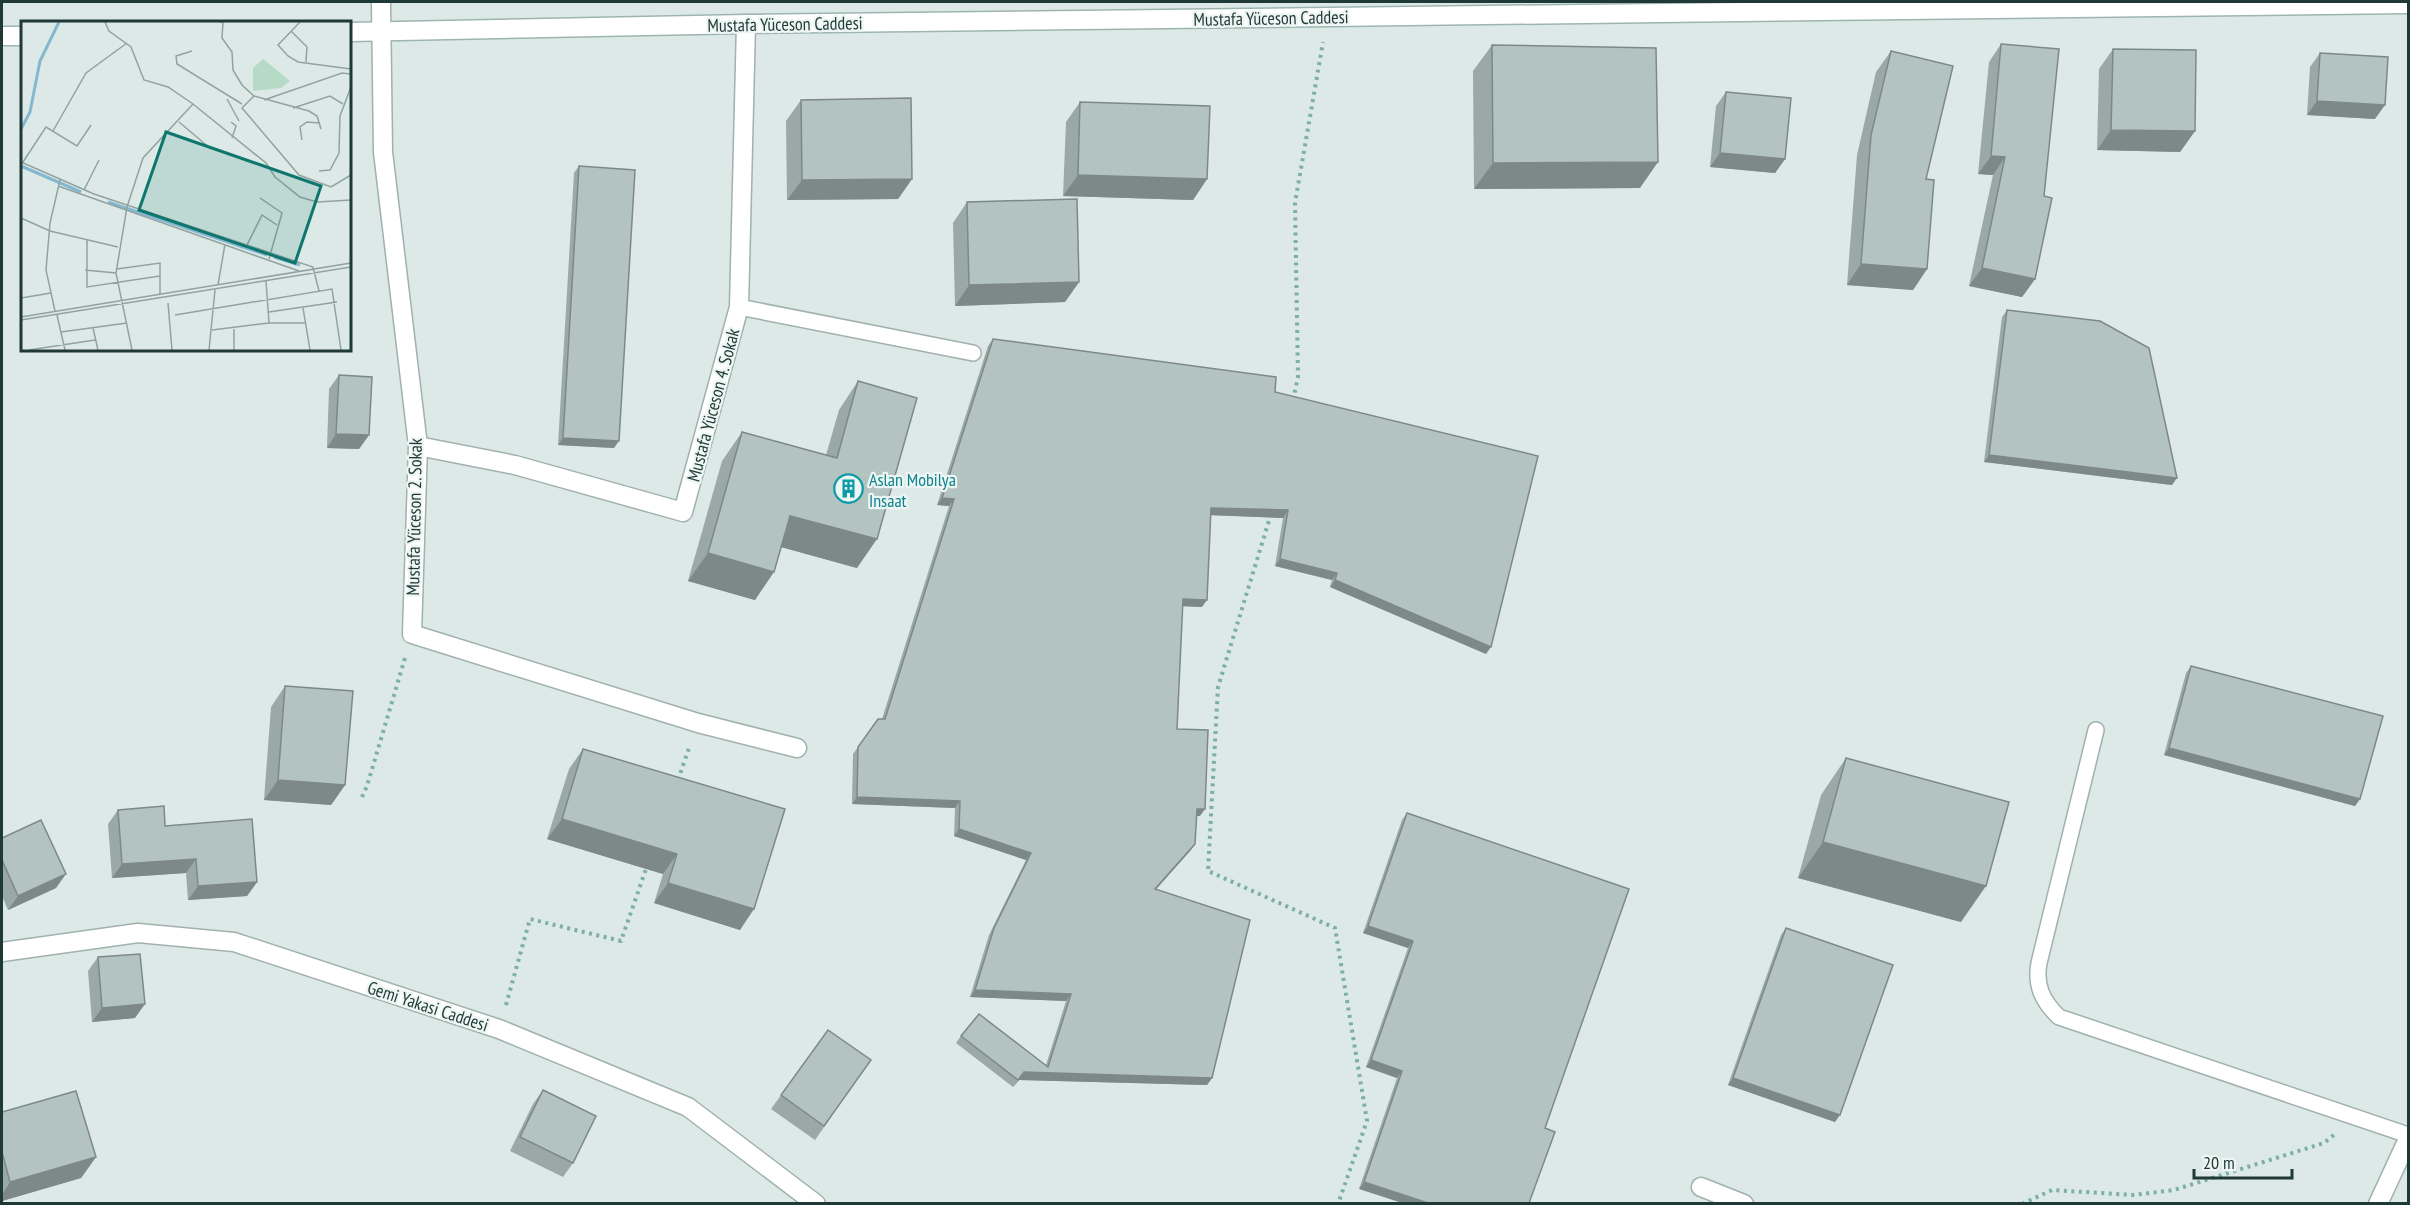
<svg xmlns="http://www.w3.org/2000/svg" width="2410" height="1205" viewBox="0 0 2410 1205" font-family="'PT Sans Narrow',sans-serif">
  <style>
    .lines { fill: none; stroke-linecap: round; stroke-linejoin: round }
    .lane-casing { stroke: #a0b1ae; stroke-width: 18 }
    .street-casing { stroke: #a0b1ae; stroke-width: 21 }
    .secondary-casing { stroke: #9db5b0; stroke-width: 21 }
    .path { stroke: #7daea7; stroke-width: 4; stroke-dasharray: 3 4.5; stroke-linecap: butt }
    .lane { stroke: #fff; stroke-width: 15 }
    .street { stroke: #fff; stroke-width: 18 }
    .secondary { stroke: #fff; stroke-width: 18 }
    .wall { fill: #9aa9a5 }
    .shaded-wall { fill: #7d8986 }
    .building { fill: #b3c4c0; stroke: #7d8986; stroke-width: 1.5 }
    .labels { text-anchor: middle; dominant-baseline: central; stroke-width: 4.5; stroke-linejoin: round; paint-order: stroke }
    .street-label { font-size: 18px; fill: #1f3936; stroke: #eef6f3 }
    .culture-label { font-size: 18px; fill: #0d838f; stroke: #eef6f3; text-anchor: start }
    .inset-river { fill: none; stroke: #84b7d0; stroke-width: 3 }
    .inset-road { fill: none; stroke: #91a3a0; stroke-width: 1.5 }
    .view { fill: #0f766e; fill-opacity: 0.15; stroke: #0f766e; stroke-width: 3 }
    .inset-edge { fill: none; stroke: #1f3936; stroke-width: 3 }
  </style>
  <rect width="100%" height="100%" fill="#dde9e6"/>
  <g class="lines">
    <defs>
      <g id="lane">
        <path d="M 739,307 L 973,353"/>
        <path d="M 2096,730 L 2039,963 C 2035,985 2042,1001 2059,1017 L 2408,1135"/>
      </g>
      <g id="street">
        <path d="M 381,2 L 383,152 L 418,446 L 412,634 L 698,723 L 797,748"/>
        <path d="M 418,446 L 515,465 L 683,512 L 739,307 L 746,24"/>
        <path d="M 2,952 L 138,933 L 234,942 L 499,1029 L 688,1107 L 816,1204"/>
        <path d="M 1701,1187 L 1744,1204"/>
        <path d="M 2378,1204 L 2408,1139"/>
      </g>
      <g id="secondary">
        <path d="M 350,32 L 746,24 L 2408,4"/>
        <path d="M 2,36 L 22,36"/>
      </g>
    </defs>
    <use href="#lane" class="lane-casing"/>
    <use href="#street" class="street-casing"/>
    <use href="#secondary" class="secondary-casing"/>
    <g class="path">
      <path d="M 1293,400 L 1298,377 L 1295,203 L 1323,42"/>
      <path d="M 1271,514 L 1218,687 L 1208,871 L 1335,928 L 1367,1121 L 1338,1204"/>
      <path d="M 678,780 L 689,748"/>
      <path d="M 362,797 L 367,786 L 405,658"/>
      <path d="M 506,1005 L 530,919 L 621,941 L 647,866"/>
      <path d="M 2022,1204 L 2052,1190 L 2133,1195 L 2174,1190 L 2324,1143 L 2335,1134"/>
    </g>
    <use href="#lane" class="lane"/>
    <use href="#street" class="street"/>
    <use href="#secondary" class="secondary"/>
  </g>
  <g class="wall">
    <path d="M 2001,44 L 2035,279 L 2022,297 L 1969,286 L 1993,175 L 1978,174 L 1989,62 Z"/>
    <path d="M 1492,45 L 1640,188 L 1474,189 L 1473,71 Z"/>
    <path d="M 2113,49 L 2195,131 L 2180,152 L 2097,150 L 2099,69 Z"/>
    <path d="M 1891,51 L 1926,179 L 1927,269 L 1913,290 L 1847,285 L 1857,155 L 1876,72 Z"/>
    <path d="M 2320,53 L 2375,119 L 2307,115 L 2310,67 Z"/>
    <path d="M 1726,92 L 1785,159 L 1775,173 L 1710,167 L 1716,106 Z"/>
    <path d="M 801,100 L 912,179 L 898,199 L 787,200 L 786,121 Z"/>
    <path d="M 1080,102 L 1207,179 L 1193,200 L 1063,196 L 1066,122 Z"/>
    <path d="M 579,166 L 614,448 L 558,445 L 574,173 Z"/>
    <path d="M 967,202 L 1079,282 L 1065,302 L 955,306 L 953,223 Z"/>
    <path d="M 2007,310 L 2172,485 L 1984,462 L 2002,317 Z"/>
    <path d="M 993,339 L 1275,392 L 1486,654 L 1330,587 L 1332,580 L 1275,566 L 1283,518 L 1211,515 L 1202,607 L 1182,606 L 1177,729 L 1200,816 L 1196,816 L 1195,844 L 1190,851 L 1156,889 L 1212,1078 L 1207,1085 L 1019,1080 L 1013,1087 L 956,1043 L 961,1036 L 1046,1065 L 1066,1001 L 970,997 L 989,935 L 1026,860 L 954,836 L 955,808 L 852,804 L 853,754 L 878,719 L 882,719 L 949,506 L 937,505 L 988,346 Z"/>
    <path d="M 339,375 L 369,435 L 359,449 L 327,448 L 329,389 Z"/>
    <path d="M 858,381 L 857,568 L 781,547 L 755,600 L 688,581 L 722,461 L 742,432 L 826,455 L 839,410 Z"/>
    <path d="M 2191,666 L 2360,799 L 2355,806 L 2164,755 L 2186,673 Z"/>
    <path d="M 285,686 L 345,785 L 331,805 L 264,800 L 271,707 Z"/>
    <path d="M 583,749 L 785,809 L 740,930 L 654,903 L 663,874 L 547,839 L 569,769 Z"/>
    <path d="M 1846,758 L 1961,922 L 1798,878 L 1821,795 Z"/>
    <path d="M 118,810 L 165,826 L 257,882 L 247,896 L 188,900 L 186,873 L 112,878 L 108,824 Z"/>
    <path d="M 1407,813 L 1629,889 L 1359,1189 L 1397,1078 L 1366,1067 L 1408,948 L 1363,933 L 1402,820 Z"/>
    <path d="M 2,838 L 56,888 L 8,910 L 2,896 Z"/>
    <path d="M 1786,928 L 1835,1122 L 1728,1085 L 1781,935 Z"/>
    <path d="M 98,957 L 135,1018 L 92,1022 L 88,971 Z"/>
    <path d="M 828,1030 L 871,1060 L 815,1140 L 771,1109 Z"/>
    <path d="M 543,1090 L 573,1163 L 563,1177 L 510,1151 L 533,1104 Z"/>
    <path d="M 2,1112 L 96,1157 L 81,1178 L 2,1201 Z"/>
  </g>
  <g class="shaded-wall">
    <path d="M 2317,101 L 2385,105 L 2375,119 L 2307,115 Z"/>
    <path d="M 2111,130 L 2195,131 L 2180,152 L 2097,150 Z"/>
    <path d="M 1720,153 L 1785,159 L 1775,173 L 1710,167 Z"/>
    <path d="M 1991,156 L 2005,157 L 1993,175 L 1978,174 Z"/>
    <path d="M 1658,162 L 1640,188 L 1474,189 L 1493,163 Z"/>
    <path d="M 1078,175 L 1207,179 L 1193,200 L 1063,196 Z"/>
    <path d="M 912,179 L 898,199 L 787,200 L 802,180 Z"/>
    <path d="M 1861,264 L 1927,269 L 1913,290 L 1847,285 Z"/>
    <path d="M 1982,268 L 2035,279 L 2022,297 L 1969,286 Z"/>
    <path d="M 1079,282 L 1065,302 L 955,306 L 969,285 Z"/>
    <path d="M 336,434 L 369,435 L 359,449 L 327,448 Z"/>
    <path d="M 563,438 L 619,441 L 614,448 L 558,445 Z"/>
    <path d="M 1989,455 L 2177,478 L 2172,485 L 1984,462 Z"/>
    <path d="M 942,498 L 954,499 L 949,506 L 937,505 Z"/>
    <path d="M 1211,508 L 1288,510 L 1283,518 L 1206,515 Z"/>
    <path d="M 790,516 L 877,539 L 857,568 L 770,544 Z"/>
    <path d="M 708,553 L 774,572 L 755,600 L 688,581 Z"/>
    <path d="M 1280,559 L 1337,573 L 1332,580 L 1275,566 Z"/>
    <path d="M 1335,580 L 1491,647 L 1486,654 L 1330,587 Z"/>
    <path d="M 1183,599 L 1207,600 L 1202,607 L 1178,606 Z"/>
    <path d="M 2169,748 L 2360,799 L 2355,806 L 2164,755 Z"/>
    <path d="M 278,780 L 345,785 L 331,805 L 264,800 Z"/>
    <path d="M 857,797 L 960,801 L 955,808 L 852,804 Z"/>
    <path d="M 1197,809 L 1205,809 L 1200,816 L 1192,816 Z"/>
    <path d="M 562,819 L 677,854 L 663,874 L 547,839 Z"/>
    <path d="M 959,829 L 1031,853 L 1026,860 L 954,836 Z"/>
    <path d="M 1823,842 L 1986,886 L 1961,922 L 1798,878 Z"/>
    <path d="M 1195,844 L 1190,851 L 1150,896 L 1155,889 Z"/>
    <path d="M 196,859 L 186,873 L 112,878 L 122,864 Z"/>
    <path d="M 66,874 L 56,888 L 8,910 L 18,896 Z"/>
    <path d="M 257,882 L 247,896 L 188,900 L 198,886 Z"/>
    <path d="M 668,883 L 754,909 L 740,930 L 654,903 Z"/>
    <path d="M 1368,926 L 1413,941 L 1408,948 L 1363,933 Z"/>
    <path d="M 975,990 L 1071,994 L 1066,1001 L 970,997 Z"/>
    <path d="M 145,1004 L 135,1018 L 92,1022 L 102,1008 Z"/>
    <path d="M 1371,1060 L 1402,1071 L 1397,1078 L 1366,1067 Z"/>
    <path d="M 1024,1072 L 1212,1078 L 1207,1085 L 1019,1080 L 1013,1087 Z"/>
    <path d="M 1733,1078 L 1840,1115 L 1835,1122 L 1728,1085 Z"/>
    <path d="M 96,1157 L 81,1178 L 2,1201 L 2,1195 L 10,1182 Z"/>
    <path d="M 1364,1182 L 1428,1203 L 1402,1203 L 1359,1189 Z"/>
  </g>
  <g class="building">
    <path d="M 2001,44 L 2059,49 L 2044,196 L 2052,198 L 2035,279 L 1982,268 L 2005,157 L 1991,156 Z"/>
    <path d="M 1492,45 L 1656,48 L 1658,162 L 1493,163 Z"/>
    <path d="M 2113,49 L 2196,50 L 2195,131 L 2111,130 Z"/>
    <path d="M 1891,51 L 1953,66 L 1926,179 L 1934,180 L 1927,269 L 1861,264 L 1871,135 Z"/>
    <path d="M 2320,53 L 2388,57 L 2385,105 L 2317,101 Z"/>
    <path d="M 1726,92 L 1791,98 L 1785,159 L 1720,153 Z"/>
    <path d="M 911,98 L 912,179 L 802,180 L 801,100 Z"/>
    <path d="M 1080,102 L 1210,106 L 1207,179 L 1078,175 Z"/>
    <path d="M 579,166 L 635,170 L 619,441 L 563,438 Z"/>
    <path d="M 1077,199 L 1079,282 L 969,285 L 967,202 Z"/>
    <path d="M 2007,310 L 2100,321 L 2149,348 L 2177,478 L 1989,455 Z"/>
    <path d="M 993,339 L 1276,377 L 1275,392 L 1538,456 L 1491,647 L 1335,580 L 1337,573 L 1280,559 L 1288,510 L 1211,508 L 1207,600 L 1183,599 L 1177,729 L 1208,730 L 1205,809 L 1197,809 L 1195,844 L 1155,889 L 1250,920 L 1212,1078 L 1024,1072 L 1018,1080 L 961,1036 L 979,1014 L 1048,1067 L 1071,994 L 975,990 L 994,928 L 1031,853 L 959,829 L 960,801 L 857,797 L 858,747 L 878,719 L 885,719 L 954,499 L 942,498 Z"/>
    <path d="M 339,375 L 372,377 L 369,435 L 336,434 Z"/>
    <path d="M 858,381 L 917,398 L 877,539 L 790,516 L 774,572 L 708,553 L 742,432 L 837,458 Z"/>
    <path d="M 2191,666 L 2383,716 L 2360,799 L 2169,748 Z"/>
    <path d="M 285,686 L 353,691 L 345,785 L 278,780 Z"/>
    <path d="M 583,749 L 785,809 L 754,909 L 668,883 L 677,854 L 562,819 Z"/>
    <path d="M 1846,758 L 2009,802 L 1986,886 L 1823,842 Z"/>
    <path d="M 164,806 L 165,826 L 252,819 L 257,882 L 198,886 L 196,859 L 122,864 L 118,810 Z"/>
    <path d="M 1407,813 L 1629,889 L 1545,1128 L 1555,1132 L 1529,1203 L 1428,1203 L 1364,1182 L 1402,1071 L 1371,1060 L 1413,941 L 1368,926 Z"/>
    <path d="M 41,820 L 66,874 L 18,896 L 2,860 L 2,838 Z"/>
    <path d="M 1786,928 L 1893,965 L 1840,1115 L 1733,1078 Z"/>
    <path d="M 140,954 L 145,1004 L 102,1008 L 98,957 Z"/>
    <path d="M 828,1030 L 871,1060 L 824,1126 L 781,1095 Z"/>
    <path d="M 543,1090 L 596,1116 L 573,1163 L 520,1137 Z"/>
    <path d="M 76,1091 L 96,1157 L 10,1182 L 2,1152 L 2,1112 Z"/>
  </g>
  <defs>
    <symbol id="building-ring" viewBox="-11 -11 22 22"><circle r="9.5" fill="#eef6f3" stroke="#0f9aa8" stroke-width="1.5"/><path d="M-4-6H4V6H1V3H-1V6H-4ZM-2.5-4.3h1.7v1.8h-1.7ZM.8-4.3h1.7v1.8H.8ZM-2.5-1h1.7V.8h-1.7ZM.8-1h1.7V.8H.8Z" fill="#0f9aa8"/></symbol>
  </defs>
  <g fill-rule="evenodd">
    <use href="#building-ring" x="832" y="472" width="33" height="33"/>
  </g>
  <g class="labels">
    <g class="street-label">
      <text transform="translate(1271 18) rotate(-1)">Mustafa Yüceson Caddesi</text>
      <text transform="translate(785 24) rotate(-1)">Mustafa Yüceson Caddesi</text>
      <text transform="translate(713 405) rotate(-75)">Mustafa Yüceson 4. Sokak</text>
      <text transform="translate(414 517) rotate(-89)">Mustafa Yüceson 2. Sokak</text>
      <text transform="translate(428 1006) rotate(18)">Gemi Yakasi Caddesi</text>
    </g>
    <g class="culture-label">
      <text x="869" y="479">Aslan Mobilya<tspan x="869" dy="21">Insaat</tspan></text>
    </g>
  </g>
  <g transform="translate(21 21)">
    <rect width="330" height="330" fill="#dde9e6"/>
    <path d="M 242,38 L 269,60 L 260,67 L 232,70 L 232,47 Z" fill="#b5dbc6"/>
    <path class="inset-river" d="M 0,108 L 9,91 L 19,40 L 38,1M 0,145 L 60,171M 87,181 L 246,234M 253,236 L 279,244"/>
    <path class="inset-road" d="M 84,1 L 88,10 L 110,26 L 123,59 L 147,66 L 172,83 L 245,142 L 254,156 L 279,176 L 296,181 L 330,179M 198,1 L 202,1 L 201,17 L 211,31 L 212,49 L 221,64 L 233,75 L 288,90 L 296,95 L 300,108M 279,1 L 257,24 L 267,35 L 277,41 L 330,48M 270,10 L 286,26 L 285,41M 171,30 L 155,35 L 156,43 L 221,83M 233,75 L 221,87 L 278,154 L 310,166 L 330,154M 206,78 L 218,100M 243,79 L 321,52 L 330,53M 272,87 L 309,75 L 322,83M 158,101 L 190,128M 210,101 L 215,105 L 211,117M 32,110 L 65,52 L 106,22M 281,119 L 279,106 L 286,101 L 299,102M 0,141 L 73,173 L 292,246 L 298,270M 2,141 L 25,106 L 56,125 L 70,104M 298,150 L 309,149 L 318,132 L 319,95 L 330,66M 37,165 L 278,250M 63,169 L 78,139M 239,177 L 261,192 L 248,238M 0,197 L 29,210 L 97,226M 66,219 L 66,266 L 139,255M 226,224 L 241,194 L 256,204M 96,248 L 139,242 L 139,274M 64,249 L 95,252M 197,264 L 204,223M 0,277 L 30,272M 147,282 L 151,329M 282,287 L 289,329M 34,290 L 25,249 L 29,202 L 39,159M 248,291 L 316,281M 36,294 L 44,329M 154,294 L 311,268 L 320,329M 0,296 L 330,242M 0,299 L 330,246M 248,302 L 284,302M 72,307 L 77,329M 191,309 L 248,302 L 245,260M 40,311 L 106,302M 8,329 L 74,319M 111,329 L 95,252 L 106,186 L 122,137 L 172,83M 188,329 L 194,269M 213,329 L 213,308"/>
    <path class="view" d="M 145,111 L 300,165 L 274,242 L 118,189 Z"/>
    <rect width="330" height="330" class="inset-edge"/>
  </g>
  <rect width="2410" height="1205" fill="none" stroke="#1f3936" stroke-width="6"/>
  <path d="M2194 1169v9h98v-9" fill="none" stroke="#1f3936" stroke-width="3"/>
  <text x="2203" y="1169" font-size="18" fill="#1f3936" stroke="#eef6f3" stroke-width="4.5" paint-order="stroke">20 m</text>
</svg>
